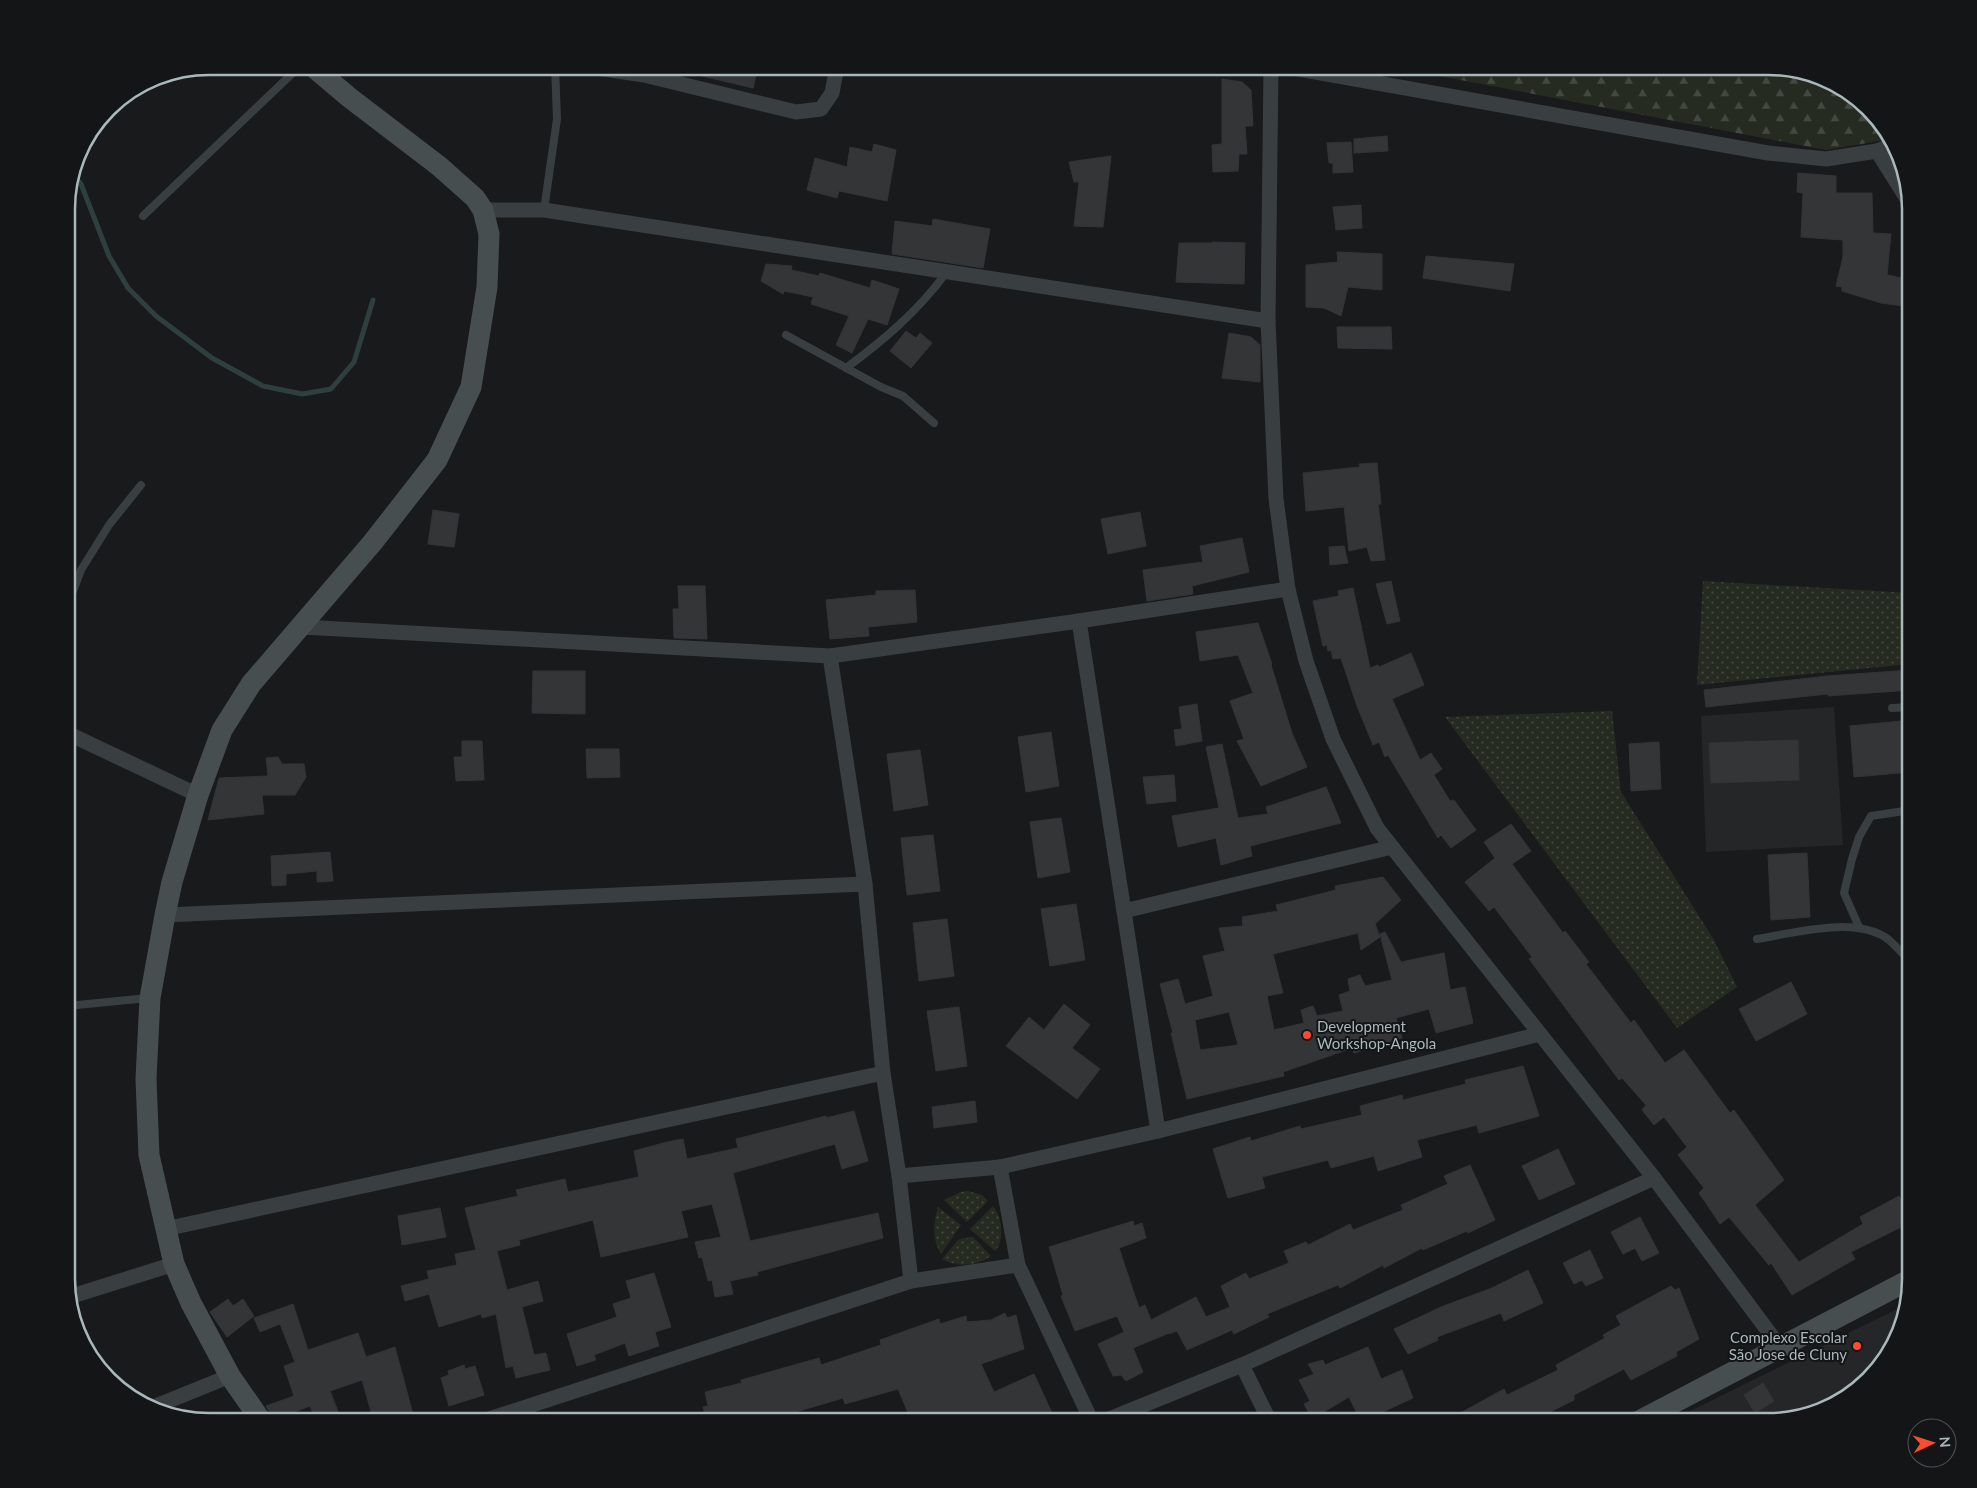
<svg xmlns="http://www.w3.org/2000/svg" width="1977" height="1488" viewBox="0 0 1977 1488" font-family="Lato,sans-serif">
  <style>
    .built { fill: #242628 }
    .grass { fill: url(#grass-dots) }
    .forest { fill: url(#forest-firs) }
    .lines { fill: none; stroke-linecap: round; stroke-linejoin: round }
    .stream { stroke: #2d403e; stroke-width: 5 }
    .building { fill: #333537; stroke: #323537; fill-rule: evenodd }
    .lane { stroke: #393e40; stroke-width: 8 }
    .street { stroke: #393e40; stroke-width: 15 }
    .secondary { stroke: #474e50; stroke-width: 21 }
    .poi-dot { fill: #fc4c2f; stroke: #131516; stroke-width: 2 }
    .labels { text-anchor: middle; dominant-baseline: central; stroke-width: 4; stroke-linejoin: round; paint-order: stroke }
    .poi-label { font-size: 15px; fill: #aab8bb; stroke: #131516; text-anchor: start }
    .rim { fill: none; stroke: #aab8bb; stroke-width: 2.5 }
  </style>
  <defs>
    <pattern id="grass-dots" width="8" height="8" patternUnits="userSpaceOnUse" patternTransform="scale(1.25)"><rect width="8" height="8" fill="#262b22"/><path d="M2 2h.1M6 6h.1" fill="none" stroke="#434840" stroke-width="1.8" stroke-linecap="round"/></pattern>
    <pattern id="forest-firs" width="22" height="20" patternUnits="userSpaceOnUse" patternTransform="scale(1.25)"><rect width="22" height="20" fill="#262b22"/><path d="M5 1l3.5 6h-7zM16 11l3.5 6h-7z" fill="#434840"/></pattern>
  </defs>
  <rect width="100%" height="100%" fill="#181a1b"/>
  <g class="built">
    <path d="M 1834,707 L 1843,845 L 1706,852 L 1701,716 Z"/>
    <path d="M 1907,1304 L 1903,1325 L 1881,1366 L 1831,1407 L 1768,1422 L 1682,1422 L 1684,1414 Z"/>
  </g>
  <g class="grass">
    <path d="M 1703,581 L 1911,593 L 1911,664 L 1697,685 Z"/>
    <path d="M 1612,711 L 1621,792 L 1714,940 L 1737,987 L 1677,1028 L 1445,717 Z"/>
    <path d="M 968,1191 L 982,1195 L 988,1201 L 967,1222 L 944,1200 L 961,1192 Z"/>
    <path d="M 993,1206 C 1002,1216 1005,1241 995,1251 L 970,1229 Z"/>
    <path d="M 938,1207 L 961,1225 L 941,1254 C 932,1241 933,1222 938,1207 Z"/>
    <path d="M 973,1237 L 991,1256 C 977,1266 957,1268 942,1259 L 959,1239 Z"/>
  </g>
  <path class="forest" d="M 1387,66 L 1768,66 L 1814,74 L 1855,96 L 1889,137 L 1879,141 L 1826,150 Z"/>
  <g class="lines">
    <path class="stream" d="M 73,175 L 81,184 L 109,256 L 128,288 L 156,316 L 212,358 L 263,386 L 302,394 L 331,389 L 354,362 L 373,300"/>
  </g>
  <g class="building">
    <path d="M 686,66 L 758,66 L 753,88 L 685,72 Z"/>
    <path d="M 1222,79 L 1242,82 L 1251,90 L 1253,126 L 1245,126 L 1247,154 L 1239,154 L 1238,171 L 1213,172 L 1212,145 L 1222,144 Z"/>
    <path d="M 1387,136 L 1388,151 L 1354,153 L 1354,139 Z"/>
    <path d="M 1351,142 L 1353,172 L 1333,173 L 1333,163 L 1329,163 L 1327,143 Z"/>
    <path d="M 874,144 L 896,150 L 887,201 L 839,191 L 837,198 L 807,190 L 815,158 L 847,167 L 850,147 L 872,152 Z"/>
    <path d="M 1111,156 L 1103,227 L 1074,226 L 1079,182 L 1074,182 L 1069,162 Z"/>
    <path d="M 1798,173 L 1836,176 L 1836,193 L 1872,193 L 1873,233 L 1891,234 L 1887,275 L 1911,280 L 1911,307 L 1881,303 L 1842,291 L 1842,287 L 1836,286 L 1843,257 L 1843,240 L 1801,237 L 1803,193 L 1797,192 Z"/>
    <path d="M 1361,205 L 1362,228 L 1336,230 L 1333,207 Z"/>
    <path d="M 933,219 L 990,229 L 983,268 L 892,254 L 895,221 L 932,226 Z"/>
    <path d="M 1212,242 L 1245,243 L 1244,284 L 1176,282 L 1179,243 L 1212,243 Z"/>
    <path d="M 1337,252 L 1382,254 L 1382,290 L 1348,287 L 1341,316 L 1324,308 L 1306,307 L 1306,265 L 1338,262 Z"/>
    <path d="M 1426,256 L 1514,264 L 1510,291 L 1423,278 Z"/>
    <path d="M 766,264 L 792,266 L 791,270 L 819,276 L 820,273 L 870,288 L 872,280 L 899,289 L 887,325 L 868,319 L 852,353 L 836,345 L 849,316 L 811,304 L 813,297 L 784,291 L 783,294 L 761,281 Z"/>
    <path d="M 1337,327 L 1391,327 L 1392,349 L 1338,348 Z"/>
    <path d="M 906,331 L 916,338 L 920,333 L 932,343 L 911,368 L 890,351 Z"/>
    <path d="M 1229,333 L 1251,337 L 1260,345 L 1260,382 L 1222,378 Z"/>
    <path d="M 1377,463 L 1381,504 L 1378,504 L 1385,560 L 1371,561 L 1367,547 L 1349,551 L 1344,507 L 1306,511 L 1303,473 L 1360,467 L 1359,464 Z"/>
    <path d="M 433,510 L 459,514 L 454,547 L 428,544 Z"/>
    <path d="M 1140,512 L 1146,546 L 1108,554 L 1101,519 Z"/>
    <path d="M 1242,538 L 1249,572 L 1192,586 L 1193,594 L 1147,601 L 1143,570 L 1203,562 L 1200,546 Z"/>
    <path d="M 1344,546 L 1348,563 L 1330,565 L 1329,547 Z"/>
    <path d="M 1391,581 L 1400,621 L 1387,624 L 1376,584 Z"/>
    <path d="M 678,586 L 705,586 L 707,639 L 674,638 L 673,609 L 679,609 Z"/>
    <path d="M 1353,588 L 1370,668 L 1378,665 L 1379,667 L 1411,653 L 1424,685 L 1392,699 L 1420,760 L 1431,753 L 1442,769 L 1434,775 L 1450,801 L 1454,800 L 1476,830 L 1451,848 L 1441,835 L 1438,838 L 1388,755 L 1385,757 L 1379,742 L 1373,745 L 1357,706 L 1341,658 L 1333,659 L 1331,650 L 1328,651 L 1327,645 L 1323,646 L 1313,601 L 1339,596 L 1338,591 Z"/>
    <path d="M 915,590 L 917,622 L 868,627 L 869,636 L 830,639 L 826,600 L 876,595 L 876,591 Z"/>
    <path d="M 1258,623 L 1272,664 L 1271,665 L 1292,733 L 1307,767 L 1261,786 L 1237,741 L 1244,739 L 1230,701 L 1253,693 L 1238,655 L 1200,661 L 1196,632 Z"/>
    <path d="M 1911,670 L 1911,690 L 1828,696 L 1828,694 L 1706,707 L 1704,690 L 1827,676 Z"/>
    <path d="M 533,671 L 585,671 L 585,714 L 532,713 Z"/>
    <path d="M 1197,704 L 1202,741 L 1176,746 L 1174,730 L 1182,729 L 1179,707 Z"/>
    <path d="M 1911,720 L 1911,772 L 1854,777 L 1850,726 Z"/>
    <path d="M 1051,732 L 1059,786 L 1026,792 L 1018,737 Z"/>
    <path d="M 1798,740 L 1799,780 L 1711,783 L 1709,743 Z"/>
    <path d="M 462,741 L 482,741 L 484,780 L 456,781 L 454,757 L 462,757 Z"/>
    <path d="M 1659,742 L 1661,789 L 1631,791 L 1629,744 Z"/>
    <path d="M 1222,744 L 1238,818 L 1268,814 L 1266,807 L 1326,787 L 1341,823 L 1250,846 L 1252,856 L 1221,865 L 1216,838 L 1178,847 L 1172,816 L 1219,808 L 1206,747 Z"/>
    <path d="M 586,749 L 619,749 L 620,777 L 587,778 Z"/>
    <path d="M 920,750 L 928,805 L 894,811 L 887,754 Z"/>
    <path d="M 278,757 L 282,764 L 304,764 L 306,777 L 295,795 L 262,795 L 264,814 L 208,820 L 219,778 L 268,776 L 266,758 Z"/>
    <path d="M 1174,775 L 1176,801 L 1147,804 L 1143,777 Z"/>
    <path d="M 1061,818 L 1070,872 L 1038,878 L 1030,822 Z"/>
    <path d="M 1511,824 L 1531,851 L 1512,864 L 1563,933 L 1565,931 L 1589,962 L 1586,964 L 1631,1023 L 1634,1020 L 1665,1063 L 1684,1050 L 1730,1113 L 1734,1110 L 1784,1180 L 1755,1205 L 1799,1262 L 1863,1224 L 1860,1217 L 1899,1196 L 1911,1216 L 1911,1222 L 1851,1252 L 1855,1259 L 1792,1295 L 1771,1263 L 1769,1265 L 1729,1217 L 1720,1224 L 1699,1193 L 1704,1188 L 1678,1155 L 1687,1147 L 1664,1117 L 1654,1125 L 1642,1110 L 1646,1105 L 1622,1078 L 1619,1080 L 1529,959 L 1532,957 L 1494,907 L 1489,911 L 1465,882 L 1495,858 L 1484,842 Z"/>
    <path d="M 933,835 L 940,891 L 907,895 L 901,838 Z"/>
    <path d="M 330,852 L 333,881 L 317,882 L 317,871 L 286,874 L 286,885 L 272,886 L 271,856 Z"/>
    <path d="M 1807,853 L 1810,917 L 1771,920 L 1768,855 Z"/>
    <path d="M 1383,877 L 1401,900 L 1375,924 L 1380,937 L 1361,950 L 1358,933 L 1273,954 L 1283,993 L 1267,996 L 1274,1030 L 1304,1023 L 1301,1010 L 1313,1006 L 1317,1016 L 1343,1011 L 1339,995 L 1350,991 L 1348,979 L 1360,975 L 1365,986 L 1392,980 L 1380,934 L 1385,932 L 1401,962 L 1444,953 L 1450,990 L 1465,987 L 1473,1023 L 1436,1033 L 1429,1009 L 1396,1018 L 1402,1038 L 1354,1053 L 1352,1048 L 1283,1072 L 1284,1076 L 1187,1099 L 1171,1033 L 1173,1033 L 1160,984 L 1178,979 L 1185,1004 L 1213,996 L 1203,956 L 1225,951 L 1219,928 L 1243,926 L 1242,917 L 1278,911 L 1276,905 L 1336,890 L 1335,886 ZM 1229,1012 L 1238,1045 L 1200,1050 L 1195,1020 Z"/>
    <path d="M 1076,904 L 1085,960 L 1050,966 L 1041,909 Z"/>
    <path d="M 947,919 L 954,976 L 919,981 L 913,923 Z"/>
    <path d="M 1791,982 L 1807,1014 L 1756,1041 L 1739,1009 Z"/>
    <path d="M 1064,1004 L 1090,1025 L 1072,1048 L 1100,1069 L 1077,1099 L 1006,1046 L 1029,1017 L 1044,1030 Z"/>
    <path d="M 959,1007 L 967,1066 L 936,1071 L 927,1011 Z"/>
    <path d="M 1523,1066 L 1539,1116 L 1479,1133 L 1477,1125 L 1417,1140 L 1422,1157 L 1378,1171 L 1374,1156 L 1331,1168 L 1328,1160 L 1262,1177 L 1265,1188 L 1228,1198 L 1213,1149 L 1250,1137 L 1251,1141 L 1300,1126 L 1301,1129 L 1362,1115 L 1360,1106 L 1402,1095 L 1403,1100 L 1466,1084 L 1465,1080 Z"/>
    <path d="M 975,1101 L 977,1122 L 934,1128 L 932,1107 Z"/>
    <path d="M 854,1111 L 868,1161 L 842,1169 L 835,1144 L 733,1173 L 750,1241 L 878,1213 L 883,1238 L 757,1272 L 758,1275 L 730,1281 L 733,1294 L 715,1297 L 712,1280 L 708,1281 L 702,1257 L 699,1258 L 695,1242 L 721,1237 L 712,1204 L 681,1211 L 688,1237 L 601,1257 L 593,1220 L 519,1240 L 520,1245 L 497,1251 L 507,1290 L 538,1281 L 543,1301 L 522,1307 L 534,1355 L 546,1353 L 550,1370 L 516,1378 L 513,1366 L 506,1368 L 496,1314 L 482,1318 L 481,1314 L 439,1327 L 429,1294 L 405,1301 L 401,1286 L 429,1279 L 427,1271 L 457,1265 L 455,1254 L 476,1250 L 465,1208 L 518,1196 L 516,1190 L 565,1179 L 568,1192 L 639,1177 L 634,1151 L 667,1142 L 683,1139 L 687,1159 L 738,1148 L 736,1139 L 826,1116 L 826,1118 Z"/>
    <path d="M 1558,1149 L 1575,1184 L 1539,1200 L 1522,1166 Z"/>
    <path d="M 1470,1165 L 1495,1220 L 1468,1233 L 1467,1231 L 1423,1250 L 1422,1248 L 1384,1268 L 1383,1265 L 1340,1288 L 1338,1285 L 1267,1314 L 1269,1317 L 1234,1334 L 1232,1330 L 1187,1350 L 1177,1331 L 1169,1334 L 1169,1333 L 1133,1348 L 1143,1372 L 1126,1381 L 1121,1375 L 1113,1376 L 1098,1344 L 1124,1332 L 1117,1316 L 1075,1331 L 1061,1296 L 1063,1295 L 1049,1247 L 1133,1221 L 1134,1226 L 1142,1223 L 1146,1238 L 1119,1248 L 1139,1308 L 1145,1305 L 1151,1320 L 1196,1297 L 1206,1317 L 1230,1307 L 1221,1286 L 1246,1273 L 1249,1279 L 1289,1263 L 1284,1251 L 1306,1242 L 1308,1245 L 1350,1224 L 1353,1230 L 1403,1210 L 1401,1205 L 1448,1184 L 1444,1176 Z"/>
    <path d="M 440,1208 L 446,1237 L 402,1245 L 398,1216 Z"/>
    <path d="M 1640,1217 L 1659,1253 L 1642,1261 L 1635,1248 L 1623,1254 L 1611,1232 Z"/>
    <path d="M 1590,1250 L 1603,1278 L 1586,1286 L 1582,1280 L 1574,1284 L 1563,1263 Z"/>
    <path d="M 1528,1270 L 1543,1303 L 1504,1321 L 1501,1313 L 1437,1337 L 1438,1340 L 1408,1354 L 1394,1329 L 1441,1307 L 1492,1288 Z"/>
    <path d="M 654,1273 L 671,1327 L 655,1332 L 659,1346 L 629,1356 L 625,1343 L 594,1355 L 596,1360 L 577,1366 L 567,1334 L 617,1317 L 613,1304 L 631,1298 L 626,1281 Z"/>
    <path d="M 1671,1286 L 1675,1290 L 1679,1288 L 1699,1339 L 1676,1352 L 1677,1356 L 1631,1380 L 1624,1369 L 1574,1395 L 1574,1400 L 1530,1422 L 1444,1422 L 1504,1389 L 1507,1395 L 1558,1370 L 1556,1365 L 1605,1338 L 1603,1335 L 1621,1325 L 1616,1316 Z"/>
    <path d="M 228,1299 L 233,1306 L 243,1299 L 254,1316 L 227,1337 L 210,1312 Z"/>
    <path d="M 293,1304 L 308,1350 L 358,1333 L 366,1357 L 395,1347 L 415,1422 L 374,1422 L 362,1380 L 330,1391 L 342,1422 L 316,1422 L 310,1406 L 274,1420 L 266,1406 L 294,1396 L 284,1366 L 295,1362 L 280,1324 L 260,1332 L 254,1318 Z"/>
    <path d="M 1005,1313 L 1007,1318 L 1016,1315 L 1024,1349 L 981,1364 L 994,1392 L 1034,1374 L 1052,1413 L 1033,1422 L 912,1422 L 898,1389 L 845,1404 L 843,1398 L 789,1414 L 791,1422 L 707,1422 L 703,1407 L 708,1406 L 705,1392 L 742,1383 L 741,1380 L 819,1358 L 821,1365 L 881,1345 L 880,1340 L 939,1319 L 940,1324 L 966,1316 L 967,1322 L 991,1320 Z"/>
    <path d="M 1368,1347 L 1381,1379 L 1402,1370 L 1413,1398 L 1361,1422 L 1349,1397 L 1312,1419 L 1304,1404 L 1310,1401 L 1299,1380 L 1314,1374 L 1308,1364 L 1323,1360 L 1325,1365 Z"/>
    <path d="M 464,1365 L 465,1369 L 475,1366 L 484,1395 L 449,1406 L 441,1378 L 449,1375 L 448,1371 Z"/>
    <path d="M 1763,1383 L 1774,1401 L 1755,1413 L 1744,1395 Z"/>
  </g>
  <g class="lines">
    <g class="lane">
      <path d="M 544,210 L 557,119 L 555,66"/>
      <path d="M 143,216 L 300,66"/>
      <path d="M 786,335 L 881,387 L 903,396 L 934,423"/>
      <path d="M 846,368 C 884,340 918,311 946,273"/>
      <path d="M 67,607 L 81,570 L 109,525 L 141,485"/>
      <path d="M 1892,708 L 1911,707"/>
      <path d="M 1859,927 L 1844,893 L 1852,859 L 1859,837 L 1871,816 L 1911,810"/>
      <path d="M 1757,939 C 1794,933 1857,915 1889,940 C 1897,947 1904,955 1911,963"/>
      <path d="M 67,1006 L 148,998"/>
    </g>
    <g class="street">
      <path d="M 584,66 L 644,75 L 796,112 L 821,109 L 832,93 L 837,66"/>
      <path d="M 1271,66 L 1268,321 L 1276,499 L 1288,589 L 1306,661 L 1333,739 L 1377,828 L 1654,1178 L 1780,1347"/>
      <path d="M 1282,66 L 1768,153 L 1826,159 L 1877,151 L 1895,144"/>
      <path d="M 1877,151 L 1909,202"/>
      <path d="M 483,210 L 544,210 L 1268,321"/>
      <path d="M 1079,621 L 1158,1131"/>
      <path d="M 302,627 L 830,656 L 1079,621 L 1288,589"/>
      <path d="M 830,656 L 865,884 L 883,1073 L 899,1176 L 911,1281"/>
      <path d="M 67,733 L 198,795"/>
      <path d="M 1124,911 L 1392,847"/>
      <path d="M 165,915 L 865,884"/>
      <path d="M 1000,1167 L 1018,1265 L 1092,1422"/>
      <path d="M 899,1176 L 1000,1167 L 1158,1131 L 1540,1034"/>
      <path d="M 165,1229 L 883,1073"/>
      <path d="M 69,1297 L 174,1264"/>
      <path d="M 1242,1365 L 1270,1422"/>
      <path d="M 151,1408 L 230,1376"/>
      <path d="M 480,1422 L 911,1281 L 1018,1265"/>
      <path d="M 1102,1422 L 1242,1365 L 1654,1178"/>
    </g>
    <g class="secondary">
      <path d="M 262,1422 L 230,1376 L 191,1303 L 174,1264 L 149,1155 L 146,1079 L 150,998 L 165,915 L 172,882 L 198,795 L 222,730 L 251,684 L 373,542 L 437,460 L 471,387 L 487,287 L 489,234 L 483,210 L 475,198 L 439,166 L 350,98 L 312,66"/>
      <path d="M 1637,1422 L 1911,1279"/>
    </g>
  </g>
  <g class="poi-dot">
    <circle cx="1307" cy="1035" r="5"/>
    <circle cx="1857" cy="1346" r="5"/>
  </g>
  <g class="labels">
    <g class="poi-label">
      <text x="1317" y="1026">Development<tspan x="1317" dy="17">Workshop-Angola</tspan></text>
      <text x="1847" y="1337" text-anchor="end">Complexo Escolar<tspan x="1847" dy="17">São Jose de Cluny</tspan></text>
    </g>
  </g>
  <path d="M0 0H1977V1488H0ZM209 75H1768A134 134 0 0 1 1902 209V1279A134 134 0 0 1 1768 1413H209A134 134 0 0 1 75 1279V209A134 134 0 0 1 209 75Z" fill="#131516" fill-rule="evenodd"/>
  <path class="rim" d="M209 75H1768A134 134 0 0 1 1902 209V1279A134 134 0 0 1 1768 1413H209A134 134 0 0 1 75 1279V209A134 134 0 0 1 209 75Z"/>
  <g transform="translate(1932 1443) rotate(86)"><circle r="24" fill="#131516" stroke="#4f5658"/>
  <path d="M0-4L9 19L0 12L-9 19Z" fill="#fc4c2f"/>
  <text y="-8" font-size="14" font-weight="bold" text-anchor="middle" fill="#aab8bb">N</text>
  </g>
</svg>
